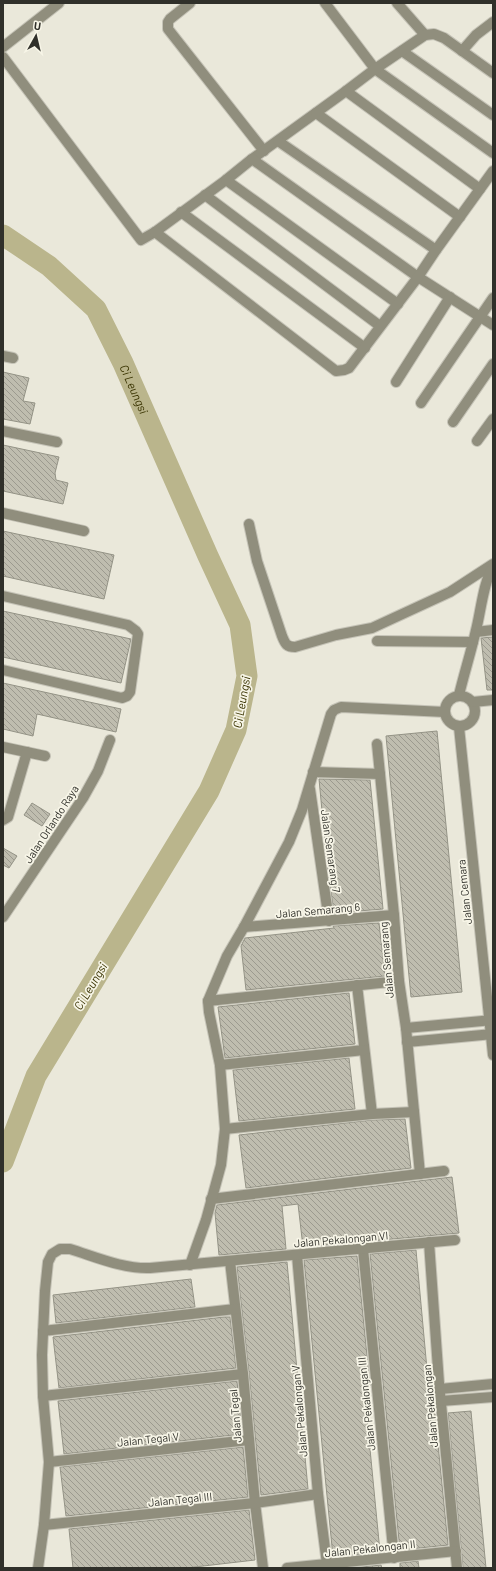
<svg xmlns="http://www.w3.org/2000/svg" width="496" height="1571" viewBox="0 0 496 1571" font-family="Barlow,sans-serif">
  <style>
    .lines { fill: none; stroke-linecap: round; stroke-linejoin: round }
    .river { stroke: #bab58c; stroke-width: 21 }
    .building { fill: url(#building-back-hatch); stroke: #949386 }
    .minor-casing { stroke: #c5c3b7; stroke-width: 12 }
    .minor { stroke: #908e7d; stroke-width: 10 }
    .labels { text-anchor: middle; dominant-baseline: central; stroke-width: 3.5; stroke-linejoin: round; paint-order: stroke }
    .street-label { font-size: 11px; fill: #30302a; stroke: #f7f5e7 }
    .water-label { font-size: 12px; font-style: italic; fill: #393300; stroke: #f7f5e7 }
  </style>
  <defs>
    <pattern id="building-back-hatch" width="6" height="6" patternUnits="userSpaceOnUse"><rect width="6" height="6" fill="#bfbdaf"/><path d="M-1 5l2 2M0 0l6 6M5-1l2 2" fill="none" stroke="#9c9a8f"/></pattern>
  </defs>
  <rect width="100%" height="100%" fill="#eae8da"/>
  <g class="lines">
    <path class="river" id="s1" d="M 3,235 L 49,266 L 96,309 L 123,363 L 208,556 L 240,625 L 247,676 L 236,730 L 209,791 L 36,1076 L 3,1162"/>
  </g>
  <g class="building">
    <path d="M 3,372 L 29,378 L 23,401 L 35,403 L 30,424 L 3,419 Z"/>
    <path d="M 3,445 L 59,457 L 55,473 L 56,480 L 68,483 L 63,504 L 3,491 Z"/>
    <path d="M 3,531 L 114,555 L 104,599 L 3,576 Z"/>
    <path d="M 3,611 L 131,639 L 121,683 L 3,657 Z"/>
    <path d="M 493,637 L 493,690 L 487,690 L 481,638 Z"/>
    <path d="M 3,683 L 121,709 L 116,732 L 37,714 L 33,736 L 3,729 Z"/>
    <path d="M 437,731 L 462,992 L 411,997 L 386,736 Z"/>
    <path d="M 319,779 L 370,780 L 383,909 L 334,913 L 327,864 Z"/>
    <path d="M 32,803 L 50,814 L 42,826 L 24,815 Z"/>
    <path d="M 3,848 L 17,856 L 9,868 L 3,865 Z"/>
    <path d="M 379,923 L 385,976 L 246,990 L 241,946 L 245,938 L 334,928 L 333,926 Z"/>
    <path d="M 349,993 L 355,1044 L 225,1058 L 218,1007 Z"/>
    <path d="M 349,1058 L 355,1109 L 239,1121 L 233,1070 Z"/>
    <path d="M 405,1119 L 411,1168 L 246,1188 L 239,1135 L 372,1120 Z"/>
    <path d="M 452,1177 L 459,1233 L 303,1247 L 298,1204 L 282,1206 L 286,1249 L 219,1255 L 215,1213 L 217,1205 Z"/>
    <path d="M 416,1250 L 429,1391 L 431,1391 L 434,1414 L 435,1414 L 448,1545 L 400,1550 L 370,1254 Z"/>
    <path d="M 357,1256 L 370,1386 L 364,1387 L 380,1552 L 333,1557 L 304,1260 Z"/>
    <path d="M 287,1262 L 308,1489 L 261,1495 L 249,1373 L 237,1267 Z"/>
    <path d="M 191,1279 L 195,1307 L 56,1323 L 53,1295 Z"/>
    <path d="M 224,1317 L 230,1317 L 236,1368 L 59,1388 L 53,1337 Z"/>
    <path d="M 237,1381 L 242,1434 L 64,1454 L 58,1401 Z"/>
    <path d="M 471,1411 L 474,1444 L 486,1568 L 463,1568 L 448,1413 Z"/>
    <path d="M 243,1447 L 248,1497 L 66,1516 L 60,1467 Z"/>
    <path d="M 249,1510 L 255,1560 L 186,1568 L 73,1568 L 69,1529 Z"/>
    <path d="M 418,1561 L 419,1568 L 400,1568 L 400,1563 Z"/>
    <path d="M 381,1565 L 382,1568 L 352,1568 Z"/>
  </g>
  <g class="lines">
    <defs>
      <g id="minor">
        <path d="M 190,3 L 170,19 L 168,22 L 168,29 L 264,151"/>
        <path d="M 325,3 L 375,69 L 493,153"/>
        <path d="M 397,3 L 425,35"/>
        <path d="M 3,47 L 59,3"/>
        <path d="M 402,51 L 493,115"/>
        <path d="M 462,51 L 476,35 L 493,22"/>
        <path d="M 3,57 L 141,240 L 155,232 L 226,180 L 252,159 L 346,91 L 375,69 L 425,35 L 434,34 L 444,38 L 493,73"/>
        <path d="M 346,91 L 480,189"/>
        <path d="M 316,113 L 460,217"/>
        <path d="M 278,141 L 436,250"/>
        <path d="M 252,159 L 418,277 L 493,325"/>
        <path d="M 226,180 L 398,304"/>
        <path d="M 205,195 L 380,326"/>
        <path d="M 181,212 L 365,348"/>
        <path d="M 155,232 L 336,371 L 344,370 L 349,368 L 418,277 L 436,250 L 493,171"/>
        <path d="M 3,356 L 13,358"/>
        <path d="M 396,382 L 450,297"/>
        <path d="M 421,403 L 493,298"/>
        <path d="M 453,422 L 493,364"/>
        <path d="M 3,431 L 57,442"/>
        <path d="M 477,441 L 493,419"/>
        <path d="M 3,513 L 84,531"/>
        <path d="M 249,524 L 257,561 L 282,636 C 285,643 286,647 295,647 L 336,635 L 372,628 L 450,592 L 493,564"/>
        <path d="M 3,596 L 128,625 L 136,631 L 138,634 L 130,692 L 127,696 L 122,698 L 3,670"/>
        <path d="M 476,632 L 493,630"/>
        <path d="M 377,641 L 473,642"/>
        <path d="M 459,695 C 464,674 471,652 476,630 C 480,616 484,578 493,568"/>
        <circle cx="460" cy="711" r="15"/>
        <path d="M 473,702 L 493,700"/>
        <path d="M 459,727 L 493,1055"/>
        <path d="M 377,744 L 394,915 L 399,981 L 406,1028 L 420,1174"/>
        <path d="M 3,747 L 45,756"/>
        <path d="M 313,772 L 380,774"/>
        <path d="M 310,789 L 329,921"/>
        <path d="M 3,820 L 8,817 L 27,752"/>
        <path d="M 3,917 L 83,798 L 98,771 L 110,740"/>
        <path d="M 244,927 L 394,915"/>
        <path d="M 357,985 L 372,1114"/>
        <path d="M 208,1001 L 399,981"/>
        <path d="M 406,1028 L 493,1020"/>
        <path d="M 407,1042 L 493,1034"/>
        <path d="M 220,1065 L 364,1050"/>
        <path d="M 225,1129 L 372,1114 L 414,1112"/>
        <path d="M 211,1199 L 444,1171"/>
        <path d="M 429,1242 L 439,1383 L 457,1568"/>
        <path d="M 363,1249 L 394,1558"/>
        <path d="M 297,1255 L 318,1494 L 327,1564"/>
        <path d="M 230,1261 L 243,1374 L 255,1503 L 263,1568"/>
        <path d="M 190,1265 L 206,1220 L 221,1165 L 225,1129 L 220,1065 L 209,1012 L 208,1001 L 227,956 L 244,927 L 289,842 L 302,810 L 331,714 L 334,710 L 341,707 L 445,712"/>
        <path d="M 43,1331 L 235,1309"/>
        <path d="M 440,1389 L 493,1384"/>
        <path d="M 43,1396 L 243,1374"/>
        <path d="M 441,1401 L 493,1397"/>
        <path d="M 49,1462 L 249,1440"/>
        <path d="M 44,1525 L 255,1503 L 318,1494"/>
        <path d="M 38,1568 L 44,1525 L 49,1462 L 43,1396 L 42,1355 L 45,1291 L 48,1262 L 52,1254 L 60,1249 L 70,1249 C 96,1257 123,1269 150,1268 L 455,1240"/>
        <path d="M 287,1568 L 456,1551"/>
      </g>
    </defs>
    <use href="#minor" class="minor-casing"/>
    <use href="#minor" class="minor"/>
  </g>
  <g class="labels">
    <g class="street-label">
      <text transform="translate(51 824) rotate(-57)">Jalan Orlando Raya</text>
      <text transform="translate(331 851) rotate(82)">Jalan Semarang 7</text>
      <text transform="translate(464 892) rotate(-96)">Jalan Cemara</text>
      <text transform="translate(318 910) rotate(-5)">Jalan Semarang 6</text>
      <text transform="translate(386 960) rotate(-95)">Jalan Semarang</text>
      <text transform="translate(341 1239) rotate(-5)">Jalan Pekalongan VI</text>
      <text transform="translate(366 1404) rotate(-96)">Jalan Pekalongan III</text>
      <text transform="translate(430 1406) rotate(-95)">Jalan Pekalongan</text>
      <text transform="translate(299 1411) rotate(-95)">Jalan Pekalongan V</text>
      <text transform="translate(235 1416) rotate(-95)">Jalan Tegal</text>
      <text transform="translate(148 1439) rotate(-6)">Jalan Tegal V</text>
      <text transform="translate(180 1499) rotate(-6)">Jalan Tegal III</text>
      <text transform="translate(370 1548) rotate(-6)">Jalan Pekalongan II</text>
    </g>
    <g class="water-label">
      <text stroke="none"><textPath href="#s1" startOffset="208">Ci Leungsi</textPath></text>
      <text transform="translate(241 702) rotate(-80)">Ci Leungsi</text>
      <text transform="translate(90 986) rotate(-59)">Ci Leungsi</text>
    </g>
  </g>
  <rect width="496" height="1571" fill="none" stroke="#30302a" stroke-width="8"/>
  <g transform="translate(36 36) rotate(8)" stroke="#f7f5e7" stroke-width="3" paint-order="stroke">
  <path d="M0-3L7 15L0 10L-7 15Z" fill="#30302a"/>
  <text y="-6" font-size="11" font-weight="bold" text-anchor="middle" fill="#30302a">U</text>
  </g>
</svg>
